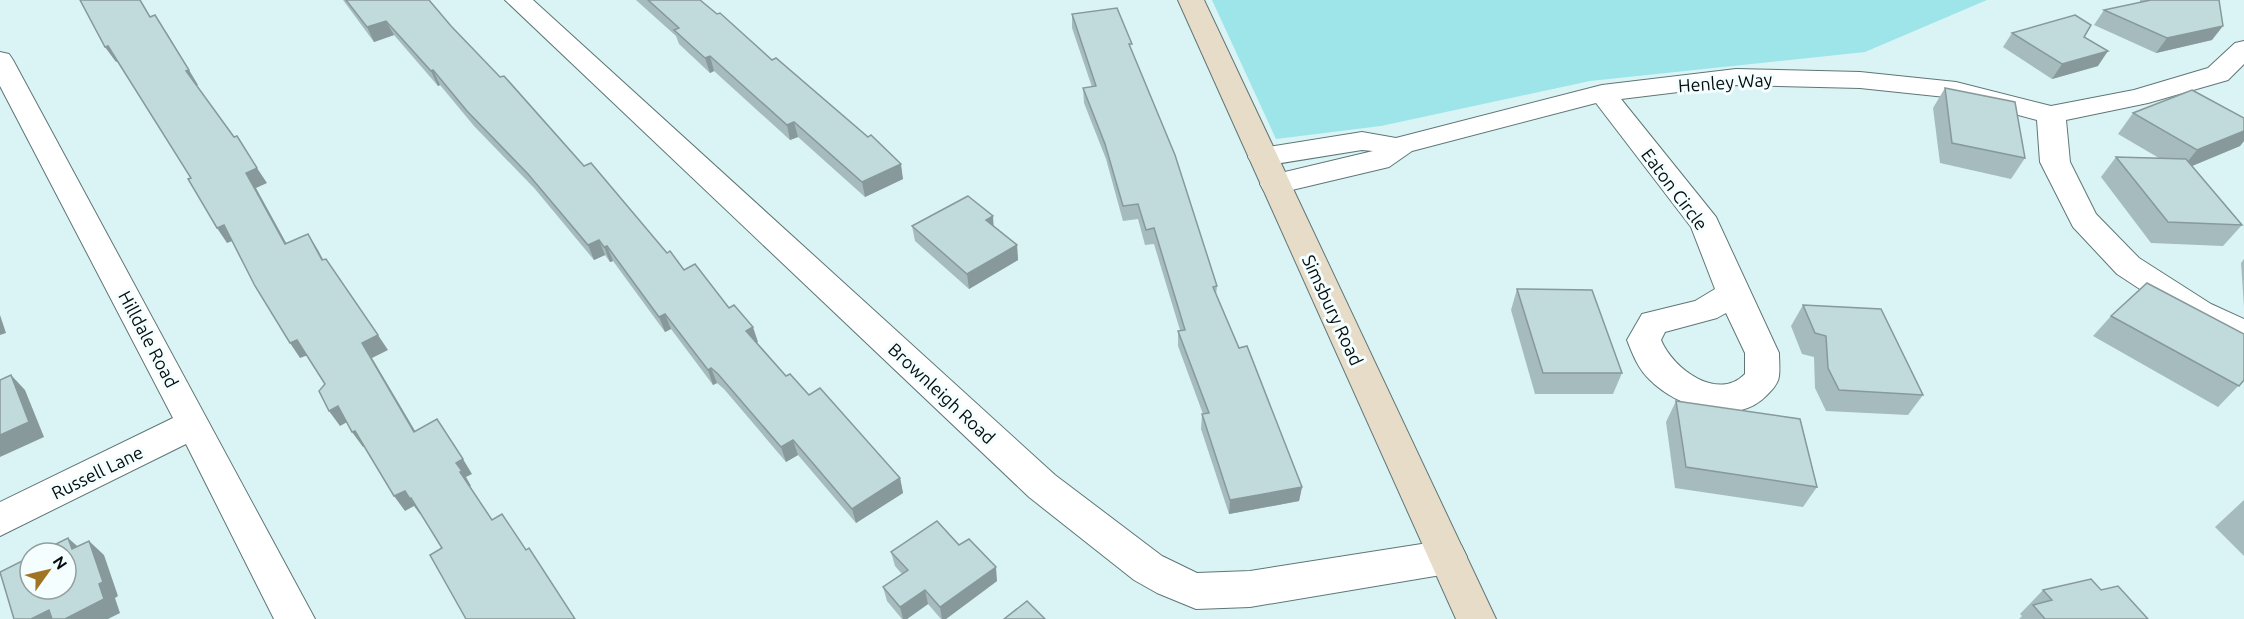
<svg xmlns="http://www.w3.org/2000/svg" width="2244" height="619" viewBox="0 0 2244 619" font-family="Ubuntu,sans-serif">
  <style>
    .green { fill: #9de5e9 }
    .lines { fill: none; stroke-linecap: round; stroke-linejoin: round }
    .minor-casing { stroke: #5f7677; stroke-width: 2 }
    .secondary-casing { stroke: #5f7677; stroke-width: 2 }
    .minor { fill: #fff; fill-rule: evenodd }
    .secondary { fill: #e7dcc8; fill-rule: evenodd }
    .wall { fill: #a6bbbd }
    .shaded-wall { fill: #87999a }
    .building { fill: #c1dadc; stroke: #87999a; stroke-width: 1.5 }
    .labels { text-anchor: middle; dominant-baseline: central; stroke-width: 6; stroke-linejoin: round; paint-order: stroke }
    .street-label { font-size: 18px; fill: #050d0e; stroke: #f4fefe }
  </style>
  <rect width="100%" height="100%" fill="#daf4f5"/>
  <path class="green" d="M 1212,0 L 1987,0 L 1865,52 L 1590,81 L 1381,126 L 1276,139 Z"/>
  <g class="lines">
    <defs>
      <g id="minor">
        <path d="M 505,0 L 533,0 L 1055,475 L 1162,556 L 1197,573 L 1250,571 L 1447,540 L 1461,545 L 1467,557 L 1461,569 L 1447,574 L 1250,607 L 1196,609 L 1157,593 L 1134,580 L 1029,497 Z"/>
        <path d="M 2244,41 L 2244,64 L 2228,80 L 2148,103 L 2066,120 L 2070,162 L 2096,214 L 2139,258 L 2211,304 L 2244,319 L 2244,345 L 2187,320 L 2117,274 L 2073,227 L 2040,162 L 2037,120 L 1955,98 L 1860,88 L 1736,85 L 1621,99 L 1716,217 L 1779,353 C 1779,360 1780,369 1779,376 C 1778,384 1772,390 1767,395 C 1736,428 1677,407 1650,380 C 1638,369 1633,355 1627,340 L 1642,314 L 1695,301 L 1715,289 L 1691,227 L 1596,103 L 1412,151 L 1389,167 L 1275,194 L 1264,191 L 1260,184 L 1264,177 L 1373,151 L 1362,150 L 1263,166 L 1253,164 L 1248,157 L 1253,150 L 1263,148 L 1362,132 L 1396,138 L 1602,85 L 1736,69 L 1860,72 L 1956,82 L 2051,106 L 2134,90 L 2208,68 L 2235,43 ZM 1726,313 L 1745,353 L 1745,374 C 1718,402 1673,369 1661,340 L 1665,332 L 1717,318 Z"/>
        <path d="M 0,52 L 9,54 L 13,60 L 315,619 L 274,619 L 186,444 L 0,536 L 0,502 L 173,418 L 0,86 Z"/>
      </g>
      <path id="secondary" d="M 1178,0 L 1204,0 L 1496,619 L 1456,619 Z"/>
    </defs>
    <use href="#minor" class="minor-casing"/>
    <use href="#secondary" class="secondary-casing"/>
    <use href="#minor" class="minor"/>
    <use href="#secondary" class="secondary"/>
  </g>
  <g class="wall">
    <path d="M 343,0 L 429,0 L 451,26 L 667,253 L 684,270 L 729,308 L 758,342 L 756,343 L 786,376 L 809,395 L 900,478 L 903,493 L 856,523 L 798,455 L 786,462 L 724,389 L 717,383 L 713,385 L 671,329 L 665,332 L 613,261 L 610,262 L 605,255 L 594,260 L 535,189 L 474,126 L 440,85 L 438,86 L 394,35 L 374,42 Z"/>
    <path d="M 636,0 L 700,0 L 903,179 L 865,197 L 798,137 L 790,140 L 714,71 L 710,73 L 679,44 L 676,36 Z"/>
    <path d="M 2140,0 L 2219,0 L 2212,40 L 2156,53 L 2094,25 L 2104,10 L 2140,3 Z"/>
    <path d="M 1072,14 L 1132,51 L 1217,286 L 1216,295 L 1239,348 L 1302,487 L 1299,501 L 1229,514 L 1201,429 L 1202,414 L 1203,414 L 1178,346 L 1178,331 L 1180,330 L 1154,244 L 1145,245 L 1138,219 L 1123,221 L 1106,159 L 1084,103 L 1083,88 L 1092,87 L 1072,28 Z"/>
    <path d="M 2012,33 L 2084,37 L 2098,66 L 2052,79 L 2003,47 Z"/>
    <path d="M 1945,88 L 2025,158 L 2011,179 L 1940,163 L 1933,108 Z"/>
    <path d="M 2133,113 L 2244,118 L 2244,141 L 2240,146 L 2192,166 L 2242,225 L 2223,246 L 2151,243 L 2101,177 L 2116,157 L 2159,158 L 2118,134 Z"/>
    <path d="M 912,226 L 994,226 L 1017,245 L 1018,260 L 969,289 L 915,241 Z"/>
    <path d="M 2244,259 L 2244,307 L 2241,263 Z"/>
    <path d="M 1517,289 L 1622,373 L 1613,394 L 1535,394 L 1511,310 Z"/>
    <path d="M 1803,305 L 1923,395 L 1908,415 L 1826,411 L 1815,388 L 1814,357 L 1802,354 L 1791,326 Z"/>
    <path d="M 2111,316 L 2244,380 L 2218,407 L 2093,336 Z"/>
    <path d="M 1676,401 L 1817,487 L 1803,507 L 1675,488 L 1666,422 Z"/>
    <path d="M 2244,500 L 2244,556 L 2215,527 Z"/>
    <path d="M 959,545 L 997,581 L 946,619 L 941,619 L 928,604 L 907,619 L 902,619 L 887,601 L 883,587 L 902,574 L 895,566 L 891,552 Z"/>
    <path d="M 2043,590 L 2101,590 L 2148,619 L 2019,619 L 2022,616 L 2020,614 Z"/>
  </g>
  <g class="shaded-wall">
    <path d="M 386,21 L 394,35 L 374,42 L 367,27 Z"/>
    <path d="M 2223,26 L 2212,40 L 2156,53 L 2167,38 Z"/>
    <path d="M 165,30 L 198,85 L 196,86 L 186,71 Z"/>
    <path d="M 108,46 L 118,61 L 116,62 L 105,47 Z"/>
    <path d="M 2108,51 L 2098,66 L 2052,79 L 2062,64 Z"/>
    <path d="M 710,56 L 714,71 L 710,73 L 705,58 Z"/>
    <path d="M 433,70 L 440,85 L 438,86 L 431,71 Z"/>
    <path d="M 794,122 L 798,137 L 790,140 L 787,125 Z"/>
    <path d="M 2244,131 L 2244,141 L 2240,146 L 2180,171 L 2197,150 Z"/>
    <path d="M 901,164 L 903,179 L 865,197 L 862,182 Z"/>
    <path d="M 257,168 L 267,183 L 256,188 L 295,259 L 285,244 L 246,173 Z"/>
    <path d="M 993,216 L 994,231 L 986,220 Z"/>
    <path d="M 224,225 L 235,240 L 227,243 L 217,228 Z"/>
    <path d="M 308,234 L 318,250 L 332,276 L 322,260 Z"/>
    <path d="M 599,240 L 605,255 L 594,260 L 588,245 Z"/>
    <path d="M 1017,245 L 1018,260 L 969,289 L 967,274 Z"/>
    <path d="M 607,246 L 613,261 L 610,262 L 604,247 Z"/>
    <path d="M 665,314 L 671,329 L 665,332 L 659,317 Z"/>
    <path d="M 0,315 L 6,333 L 0,335 Z"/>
    <path d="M 753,327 L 758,342 L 751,346 L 746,331 Z"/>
    <path d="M 378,335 L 388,350 L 372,358 L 424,446 L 414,432 L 362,343 Z"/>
    <path d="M 297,340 L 308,355 L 300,358 L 290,343 Z"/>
    <path d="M 711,368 L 717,383 L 713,385 L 708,370 Z"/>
    <path d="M 11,375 L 25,390 L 44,437 L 0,457 L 0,435 Z"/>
    <path d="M 338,406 L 349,421 L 340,426 L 329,411 Z"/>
    <path d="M 355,431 L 366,446 L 363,447 L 352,432 Z"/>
    <path d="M 793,440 L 798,455 L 786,462 L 781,447 Z"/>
    <path d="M 463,459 L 472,474 L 466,477 L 471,486 L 469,487 L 460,472 L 456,463 Z"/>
    <path d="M 900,478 L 903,493 L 856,523 L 852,509 Z"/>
    <path d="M 1302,487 L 1299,501 L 1229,514 L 1230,500 Z"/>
    <path d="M 405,491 L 411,498 L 422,513 L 420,514 L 414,506 L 405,511 L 394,496 Z"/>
    <path d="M 68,538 L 84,552 L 72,549 Z"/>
    <path d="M 89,541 L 104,555 L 118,596 L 115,598 L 120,613 L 108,619 L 65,619 L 99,584 Z"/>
    <path d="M 996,567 L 997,581 L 946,619 L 942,619 L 940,607 Z"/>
    <path d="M 925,590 L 928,604 L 907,619 L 903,619 L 900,607 Z"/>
    <path d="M 49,610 L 60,619 L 31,619 Z"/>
  </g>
  <g class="building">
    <path d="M 80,0 L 140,0 L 150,17 L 155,15 L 189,70 L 186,71 L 234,137 L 237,136 L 257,168 L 246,173 L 285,244 L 308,234 L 322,260 L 326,259 L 378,335 L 362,343 L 414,432 L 437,419 L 463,459 L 456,463 L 462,471 L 460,472 L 492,520 L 502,514 L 526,550 L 529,548 L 575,619 L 466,619 L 430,555 L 442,548 L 411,498 L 410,499 L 405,491 L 394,496 L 355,431 L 352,432 L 338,406 L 329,411 L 319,391 L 325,384 L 297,340 L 290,343 L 255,286 L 224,225 L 217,228 L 188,179 L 191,178 L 108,46 L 105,47 Z"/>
    <path d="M 346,0 L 429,0 L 451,26 L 500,77 L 504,76 L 584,166 L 591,163 L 667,253 L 670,251 L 684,270 L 695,264 L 729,308 L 734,305 L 753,327 L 746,331 L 786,376 L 790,374 L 809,395 L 820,388 L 900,478 L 852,509 L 793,440 L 781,447 L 718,374 L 711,368 L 708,370 L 665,314 L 659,317 L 607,246 L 604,247 L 599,240 L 588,245 L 528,174 L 467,111 L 433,70 L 431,71 L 386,21 L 367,27 Z"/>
    <path d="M 648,0 L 700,0 L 717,14 L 720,13 L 772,60 L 776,58 L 868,137 L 871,135 L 901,164 L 862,182 L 794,122 L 787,125 L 710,56 L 705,58 L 674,30 L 679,28 Z"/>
    <path d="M 2151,0 L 2219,0 L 2223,26 L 2167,38 L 2104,10 Z"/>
    <path d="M 1117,8 L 1132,44 L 1129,44 L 1175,155 L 1217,286 L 1213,287 L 1239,348 L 1247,346 L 1302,487 L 1230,500 L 1202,414 L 1209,413 L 1178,331 L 1185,330 L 1154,228 L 1146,230 L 1138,204 L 1123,206 L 1105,144 L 1083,88 L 1096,86 L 1072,14 Z"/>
    <path d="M 2075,15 L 2091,25 L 2084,37 L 2108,51 L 2062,64 L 2012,33 Z"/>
    <path d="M 1945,88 L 2015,102 L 2025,158 L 1952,143 Z"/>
    <path d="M 2192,90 L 2244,118 L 2244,131 L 2197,150 L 2133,113 Z"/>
    <path d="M 2116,157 L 2186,159 L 2242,225 L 2168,222 Z"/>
    <path d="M 968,196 L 993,216 L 986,220 L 1017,245 L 967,274 L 912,226 Z"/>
    <path d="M 2147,283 L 2244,334 L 2244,380 L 2239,386 L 2111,316 Z"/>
    <path d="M 1517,289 L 1592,290 L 1622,373 L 1543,373 Z"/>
    <path d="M 1803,305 L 1881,309 L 1923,395 L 1839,390 L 1828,368 L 1826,336 L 1815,333 Z"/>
    <path d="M 11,375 L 29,422 L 0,435 L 0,380 Z"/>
    <path d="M 1676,401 L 1800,419 L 1817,487 L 1686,467 Z"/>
    <path d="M 937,521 L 959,545 L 969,539 L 996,567 L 940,607 L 925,590 L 900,607 L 883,587 L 908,570 L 891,552 Z"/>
    <path d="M 68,538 L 72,549 L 89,541 L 103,582 L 99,584 L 104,599 L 65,619 L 52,619 L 49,610 L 31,619 L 14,619 L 0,572 L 30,557 L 30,589 L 66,589 L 66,553 L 38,553 Z"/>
    <path d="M 2091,579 L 2101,590 L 2118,586 L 2148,619 L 2045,619 L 2033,605 L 2052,600 L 2043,590 Z"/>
    <path d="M 1027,601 L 1045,619 L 1004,619 Z"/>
  </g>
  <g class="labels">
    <g class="street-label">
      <text transform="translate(1725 82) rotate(-4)">Henley Way</text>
      <text transform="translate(1675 189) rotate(53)">Eaton Circle</text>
      <text transform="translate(1333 310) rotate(65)">Simsbury Road</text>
      <text transform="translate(149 339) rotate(62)">Hilldale Road</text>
      <text transform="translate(942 393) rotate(43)">Brownleigh Road</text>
      <text transform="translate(97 472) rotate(-26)">Russell Lane</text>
    </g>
  </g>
  <g transform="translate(48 571) rotate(56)"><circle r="28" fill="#f4fefe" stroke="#949e9e" stroke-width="1.5"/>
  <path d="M0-4.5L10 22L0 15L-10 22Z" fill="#9f7524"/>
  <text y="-9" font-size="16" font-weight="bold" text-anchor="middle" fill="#050d0e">N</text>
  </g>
</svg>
